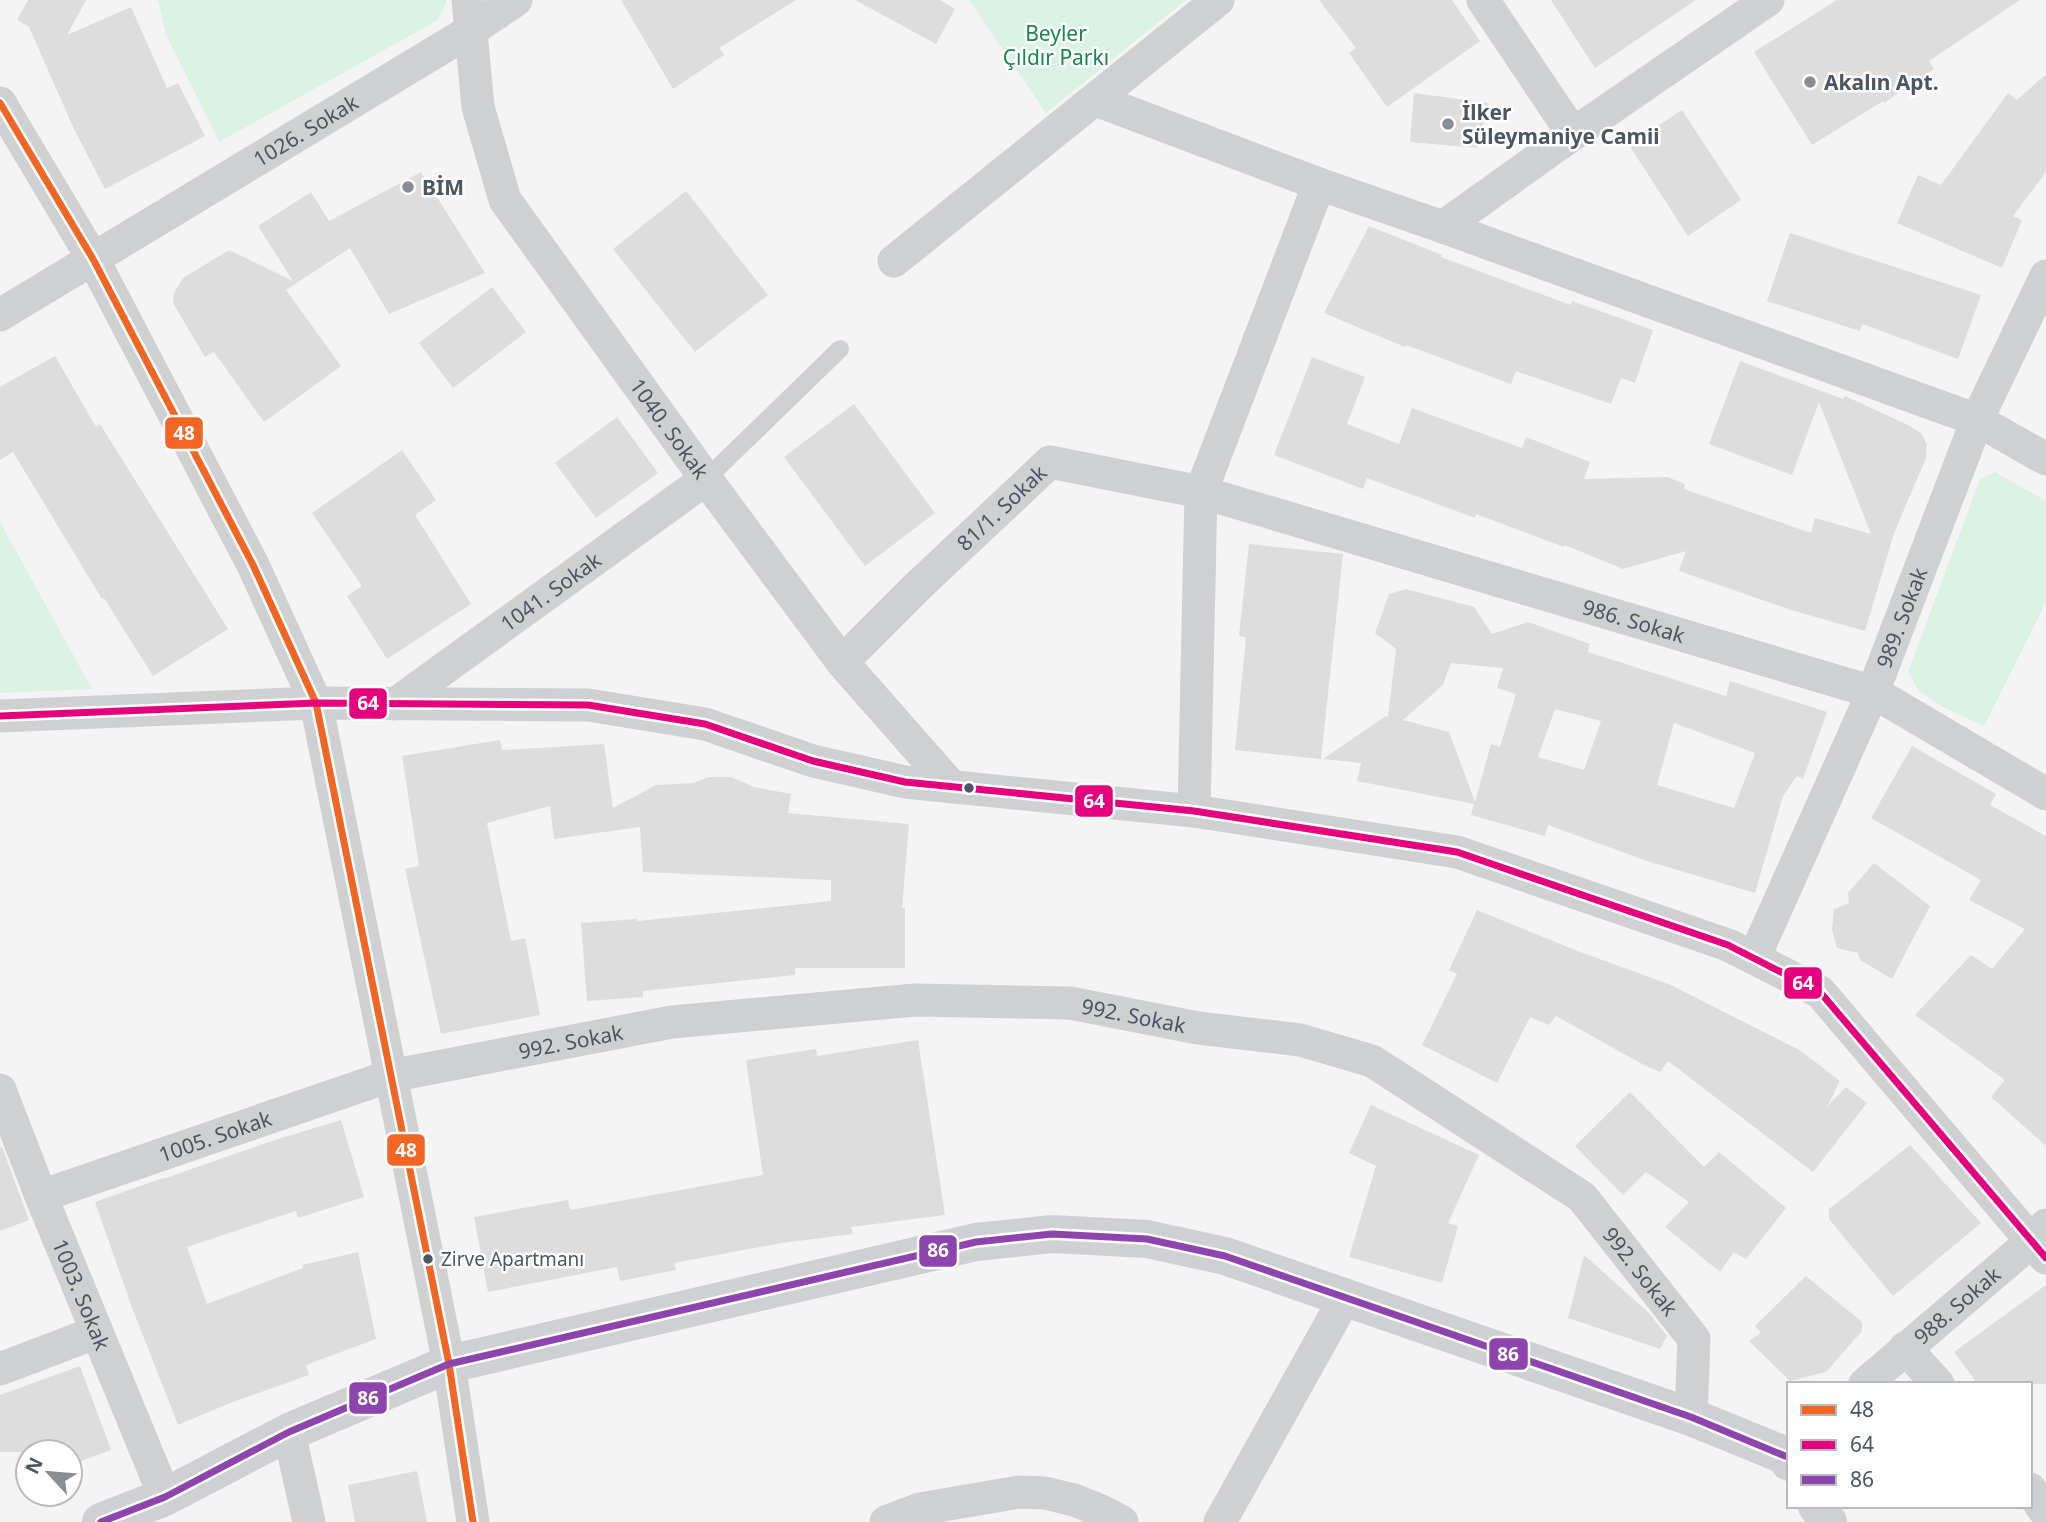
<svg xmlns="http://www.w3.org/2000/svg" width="2046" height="1522" viewBox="0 0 2046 1522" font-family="'Noto Sans',sans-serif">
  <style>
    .green { fill: #d9f2e3 }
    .building { fill: #ddddde; fill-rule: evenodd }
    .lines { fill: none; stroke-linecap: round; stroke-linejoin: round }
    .lane { stroke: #ced0d2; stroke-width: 18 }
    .street { stroke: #ced0d2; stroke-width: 33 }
    .secondary { stroke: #ced0d4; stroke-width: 38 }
    .bus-1-casing { stroke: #fff; stroke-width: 12 }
    .bus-2-casing { stroke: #fff; stroke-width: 12 }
    .bus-3-casing { stroke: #fff; stroke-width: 12 }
    .bus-1 { stroke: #f26522; stroke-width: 7 }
    .bus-2 { stroke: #e5007d; stroke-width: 7 }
    .bus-3 { stroke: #8e44ad; stroke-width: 7 }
    .poi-dot { fill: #868d94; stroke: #fff; stroke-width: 2.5 }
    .bus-dot { fill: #4a5661; stroke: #fff; stroke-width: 2.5 }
    .labels { text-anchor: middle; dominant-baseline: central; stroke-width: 5; stroke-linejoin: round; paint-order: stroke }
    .bus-label { font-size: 19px; fill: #4a5661; stroke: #fff; text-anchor: start }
    .park-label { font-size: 21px; fill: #17864f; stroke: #fff }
    .poi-label { font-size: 21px; font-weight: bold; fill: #4a5661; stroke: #fff; text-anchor: start }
    .street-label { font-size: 21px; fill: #4a5661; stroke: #fff }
    .line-badge { stroke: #fff; stroke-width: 2.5 }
    .badge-label { font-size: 19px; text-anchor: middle; font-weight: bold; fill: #fff }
  </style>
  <rect width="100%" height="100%" fill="#f4f4f4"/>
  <g class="green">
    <path d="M 158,0 L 446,0 L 446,3 L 438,20 L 219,142 L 166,35 Z"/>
    <path d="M 969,0 L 1186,0 L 1046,113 Z"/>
    <path d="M 1995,472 L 2046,501 L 2046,602 L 1984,726 L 1943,707 L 1919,691 L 1908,672 L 1980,479 Z"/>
    <path d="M 0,522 L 92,689 L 0,693 Z"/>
  </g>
  <g class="building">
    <path d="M 28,0 L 86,0 L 67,35 L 131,7 L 167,88 L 178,83 L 205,136 L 105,189 L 74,129 L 29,27 L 17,20 Z"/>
    <path d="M 621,0 L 796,0 L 719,48 L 724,55 L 673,89 Z"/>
    <path d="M 855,0 L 940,0 L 955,9 L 936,44 Z"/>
    <path d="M 1319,0 L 1452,0 L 1480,41 L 1387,107 L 1349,53 L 1356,48 Z"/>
    <path d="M 1551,0 L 1696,0 L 1595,68 Z"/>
    <path d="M 1837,0 L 2020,0 L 1929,61 L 1934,69 L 1884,103 L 1883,101 L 1812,145 L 1754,52 Z"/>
    <path d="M 2046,74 L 2046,172 L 2013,216 L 2022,220 L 2002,268 L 1897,223 L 1918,175 L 1941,185 L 2008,93 L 2017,100 Z"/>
    <path d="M 1414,93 L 1488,103 L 1478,148 L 1410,142 Z"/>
    <path d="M 1682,110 L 1741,200 L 1688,236 L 1629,145 Z"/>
    <path d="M 421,172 L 485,273 L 389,314 L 350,248 L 286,290 L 341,366 L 264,422 L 214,352 L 205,357 L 173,303 L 174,293 L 183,278 L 229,250 L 293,281 L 258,226 L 311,192 L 329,221 Z"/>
    <path d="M 686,191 L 768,295 L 695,352 L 613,249 Z"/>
    <path d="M 1369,226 L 1442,255 L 1441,257 L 1571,305 L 1572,301 L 1653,330 L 1635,383 L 1621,378 L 1611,404 L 1516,371 L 1511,384 L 1406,345 L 1405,347 L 1324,313 Z"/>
    <path d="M 1790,233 L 1981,295 L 1958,359 L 1862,324 L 1860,331 L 1767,301 Z"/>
    <path d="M 492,287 L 526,332 L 453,388 L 419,343 Z"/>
    <path d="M 55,356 L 96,427 L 100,424 L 228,629 L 153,676 L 104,598 L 102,599 L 13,452 L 0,460 L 0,387 Z"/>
    <path d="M 1312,357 L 1365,377 L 1347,424 L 1399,444 L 1412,408 L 1522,448 L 1526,437 L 1590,462 L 1584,479 L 1667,477 L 1685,484 L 1684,489 L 1811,533 L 1815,518 L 1871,534 L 1819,402 L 1792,475 L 1709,444 L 1740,361 L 1843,399 L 1845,396 L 1908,425 L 1921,433 L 1927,444 L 1926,458 L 1894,533 L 1865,631 L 1791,610 L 1679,571 L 1686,551 L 1623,569 L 1565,545 L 1564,547 L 1476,514 L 1475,518 L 1367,478 L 1363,489 L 1274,455 Z"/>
    <path d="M 854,404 L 935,513 L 865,566 L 784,457 Z"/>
    <path d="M 617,417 L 658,473 L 596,518 L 555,463 Z"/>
    <path d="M 402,450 L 436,500 L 415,515 L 471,604 L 387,659 L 347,596 L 362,586 L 312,513 Z"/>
    <path d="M 1249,544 L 1343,554 L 1321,759 L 1235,750 L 1246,637 L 1239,636 Z"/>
    <path d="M 1406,589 L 1474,607 L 1492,634 L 1528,622 L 1590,644 L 1588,652 L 1726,696 L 1730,681 L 1827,712 L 1803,779 L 1797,776 L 1783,796 L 1755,893 L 1647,861 L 1548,825 L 1545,836 L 1471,815 L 1474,804 L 1357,781 L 1361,763 L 1323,759 L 1386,716 L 1388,717 L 1396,649 L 1375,633 L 1389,594 ZM 1451,663 L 1503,668 L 1497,688 L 1516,694 L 1500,747 L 1491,744 L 1475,802 L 1449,732 L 1403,720 L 1443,685 ZM 1555,709 L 1601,721 L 1584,770 L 1538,757 ZM 1674,723 L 1755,753 L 1734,808 L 1657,785 Z"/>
    <path d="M 500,740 L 502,750 L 604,744 L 613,808 L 656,785 L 693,783 L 709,777 L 731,777 L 754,787 L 791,794 L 788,813 L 909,824 L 902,908 L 905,908 L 905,968 L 795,968 L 795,975 L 643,991 L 643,997 L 587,1001 L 581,923 L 637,919 L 638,921 L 831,901 L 831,880 L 643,872 L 640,827 L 554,839 L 550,806 L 487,823 L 511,941 L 525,938 L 540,1015 L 441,1034 L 405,869 L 419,866 L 402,756 Z"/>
    <path d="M 1912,746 L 1996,794 L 1990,805 L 2046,836 L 2046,1146 L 1991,1097 L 2005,1080 L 1915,1015 L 1971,955 L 1992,969 L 2025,929 L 1969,900 L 1981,880 L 1871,818 Z"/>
    <path d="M 1874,863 L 1930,906 L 1892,979 L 1860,960 L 1858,953 L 1837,948 L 1832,929 L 1834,909 L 1849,903 L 1848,893 Z"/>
    <path d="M 1477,910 L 1575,950 L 1671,985 L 1801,1051 L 1840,1081 L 1827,1107 L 1846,1087 L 1867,1103 L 1813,1172 L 1668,1061 L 1660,1072 L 1644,1065 L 1556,1016 L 1549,1025 L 1530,1017 L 1497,1083 L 1422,1045 L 1457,974 L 1449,970 Z"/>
    <path d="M 918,1040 L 945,1215 L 851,1227 L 853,1234 L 782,1243 L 674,1263 L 676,1270 L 620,1281 L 617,1267 L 488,1292 L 474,1217 L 568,1200 L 570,1210 L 763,1175 L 746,1060 L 816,1049 L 817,1056 Z"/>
    <path d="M 1630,1092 L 1704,1167 L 1719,1152 L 1786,1208 L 1746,1259 L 1734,1252 L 1720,1272 L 1665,1227 L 1689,1202 L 1646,1172 L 1623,1195 L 1575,1146 Z"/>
    <path d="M 1371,1105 L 1479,1155 L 1448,1223 L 1458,1226 L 1442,1283 L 1349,1257 L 1376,1166 L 1349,1153 Z"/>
    <path d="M 341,1120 L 364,1197 L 298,1218 L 296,1211 L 187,1247 L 207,1304 L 303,1268 L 302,1265 L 358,1252 L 376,1339 L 306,1365 L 309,1375 L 230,1403 L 178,1425 L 131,1305 L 95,1202 L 163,1178 L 163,1179 L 275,1140 Z"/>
    <path d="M 1910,1145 L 1981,1223 L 1893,1296 L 1829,1219 L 1829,1209 Z"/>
    <path d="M 2,1147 L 29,1220 L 0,1231 L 0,1148 Z"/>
    <path d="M 1584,1255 L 1648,1312 L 1667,1336 L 1660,1349 L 1568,1318 Z"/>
    <path d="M 1806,1276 L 1862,1322 L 1862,1331 L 1826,1372 L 1790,1381 L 1749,1341 L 1761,1333 L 1755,1326 Z"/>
    <path d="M 2046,1285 L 2046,1384 L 1978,1384 L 1954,1352 Z"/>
    <path d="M 80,1366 L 111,1450 L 70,1465 L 70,1452 L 0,1452 L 0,1395 Z"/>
    <path d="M 417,1471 L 427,1522 L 355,1522 L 348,1485 Z"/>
  </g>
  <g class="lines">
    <path class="lane" d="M 706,479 L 840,349"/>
    <g class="street">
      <path id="s1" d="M 468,0 L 478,107 L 505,200 L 706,479 L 842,662 L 952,787"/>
      <path d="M 1483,0 L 1573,134"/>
      <path d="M 1096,100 L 1319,184"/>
      <path d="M 0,103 L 93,259 L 253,565 L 316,703 L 449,1364 L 473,1522"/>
      <path d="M 1443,227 L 1573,134 L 1768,0"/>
      <path d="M 894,261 L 1218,0"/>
      <path id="s2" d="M 0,315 L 470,31 L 516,0"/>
      <path id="s3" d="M 842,662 L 917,587 L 1050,462 L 1201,492 L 1873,692 L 2046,794"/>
      <path id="s4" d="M 395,704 L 706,479"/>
      <path d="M 0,716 L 316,703 L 588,705 L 705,724 L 813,761 L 905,782 L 1194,811 L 1457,852 L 1728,945 L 1820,992 L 2046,1258"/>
      <path d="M 1194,811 L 1201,492 L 1319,184 L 1443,227 L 1977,420 L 2046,459"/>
      <path id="s5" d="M 1754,958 L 1873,692 L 1977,420 L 2046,276"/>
      <path id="s6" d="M 0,1090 L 41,1196 L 165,1497"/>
      <path id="s7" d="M 41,1196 L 390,1076 L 672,1022 L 915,1000 L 1070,1003 L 1198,1028 L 1300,1040 L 1372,1061 L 1582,1197 L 1694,1339 L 1691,1417"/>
      <path d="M 1905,1348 L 1938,1384"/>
      <path d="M 0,1369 L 97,1332"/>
      <path id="s8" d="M 1865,1384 L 2032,1241 L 2046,1225"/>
      <path d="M 289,1432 L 309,1522"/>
      <path d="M 2030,1489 L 2046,1513"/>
      <path d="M 886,1522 L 920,1509 L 1019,1492 L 1045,1493 L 1074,1500 L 1099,1510 L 1122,1522"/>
      <path d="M 1220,1522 L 1345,1298"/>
    </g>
    <g class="secondary">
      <path d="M 1817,1506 L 1828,1522"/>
      <path d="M 101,1522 L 165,1497 L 289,1432 L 449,1364 L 976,1242 L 1052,1234 L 1147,1239 L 1225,1256 L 1691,1417 L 1784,1455 L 1789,1462"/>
    </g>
    <defs>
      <path id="bus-1" d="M 0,103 L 93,259 L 253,565 L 316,703 L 449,1364 L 473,1522"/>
      <path id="bus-2" d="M 0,716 L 316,703 L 588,705 L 705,724 L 813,761 L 905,782 L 1194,811 L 1457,852 L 1728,945 L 1820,992 L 2046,1258"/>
      <path id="bus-3" d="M 101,1522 L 165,1497 L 289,1432 L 449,1364 L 976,1242 L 1052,1234 L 1147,1239 L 1225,1256 L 1691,1417 L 1785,1456"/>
    </defs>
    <use href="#bus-1" class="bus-1-casing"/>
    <use href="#bus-2" class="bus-2-casing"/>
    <use href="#bus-3" class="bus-3-casing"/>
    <use href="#bus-1" class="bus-1"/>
    <use href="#bus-2" class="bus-2"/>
    <use href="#bus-3" class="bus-3"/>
  </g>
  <g class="poi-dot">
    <circle cx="1810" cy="82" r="7"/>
    <circle cx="1448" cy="124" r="7"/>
    <circle cx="408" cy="187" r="7"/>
  </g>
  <g class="bus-dot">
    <circle cx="969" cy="788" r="6"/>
    <circle cx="428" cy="1259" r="6"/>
  </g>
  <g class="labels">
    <g class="bus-label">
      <text x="441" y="1259">Zirve Apartmanı</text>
    </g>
    <g class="park-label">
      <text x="1056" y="33">Beyler<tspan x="1056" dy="24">Çıldır Parkı</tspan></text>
    </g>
    <g class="poi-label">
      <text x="1824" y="82">Akalın Apt.</text>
      <text x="1462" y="112">İlker<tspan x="1462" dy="24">Süleymaniye Camii</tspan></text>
      <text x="422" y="187">BİM</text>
    </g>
    <g class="street-label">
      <text stroke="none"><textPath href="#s2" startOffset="357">1026. Sokak</textPath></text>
      <text stroke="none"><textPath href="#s1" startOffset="486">1040. Sokak</textPath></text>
      <text stroke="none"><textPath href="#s3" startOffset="222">81/1. Sokak</textPath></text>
      <text stroke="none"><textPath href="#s4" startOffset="192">1041. Sokak</textPath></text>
      <text stroke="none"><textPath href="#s5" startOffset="371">989. Sokak</textPath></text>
      <text stroke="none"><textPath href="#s3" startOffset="894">986. Sokak</textPath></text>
      <text stroke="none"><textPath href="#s7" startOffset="1120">992. Sokak</textPath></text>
      <text stroke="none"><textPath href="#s7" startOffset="553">992. Sokak</textPath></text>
      <text stroke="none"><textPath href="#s7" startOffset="184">1005. Sokak</textPath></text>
      <text stroke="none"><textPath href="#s7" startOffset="1708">992. Sokak</textPath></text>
      <text stroke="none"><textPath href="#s6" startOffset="220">1003. Sokak</textPath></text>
      <text stroke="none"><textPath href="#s8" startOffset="121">988. Sokak</textPath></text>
    </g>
  </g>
  <g class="line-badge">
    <rect x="164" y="416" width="40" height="34" rx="7" fill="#f26522"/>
    <rect x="348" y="687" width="40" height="33" rx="7" fill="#e5007d"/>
    <rect x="1074" y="784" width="40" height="34" rx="7" fill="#e5007d"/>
    <rect x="1783" y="966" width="40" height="34" rx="7" fill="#e5007d"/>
    <rect x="386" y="1133" width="40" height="34" rx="7" fill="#f26522"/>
    <rect x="918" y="1234" width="40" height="34" rx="7" fill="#8e44ad"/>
    <rect x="1488" y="1337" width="41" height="34" rx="7" fill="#8e44ad"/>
    <rect x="348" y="1381" width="40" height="34" rx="7" fill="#8e44ad"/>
  </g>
  <g class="badge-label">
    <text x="184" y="440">48</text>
    <text x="368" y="710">64</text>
    <text x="1094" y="808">64</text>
    <text x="1803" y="990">64</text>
    <text x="406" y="1157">48</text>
    <text x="938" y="1257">86</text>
    <text x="1508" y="1361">86</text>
    <text x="368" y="1405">86</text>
  </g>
  <rect x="1787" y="1382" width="245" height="126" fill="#ffffff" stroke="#b7bbc0" stroke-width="2"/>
  <rect x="1801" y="1405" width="35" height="10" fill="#f26522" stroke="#b7bbc0" stroke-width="2"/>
  <text x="1850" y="1417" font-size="21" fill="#4a5661">48</text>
  <rect x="1801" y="1440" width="35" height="10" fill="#e5007d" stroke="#b7bbc0" stroke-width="2"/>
  <text x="1850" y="1452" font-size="21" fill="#4a5661">64</text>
  <rect x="1801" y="1475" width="35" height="10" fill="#8e44ad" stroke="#b7bbc0" stroke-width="2"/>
  <text x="1850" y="1487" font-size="21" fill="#4a5661">86</text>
  <g transform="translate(49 1473) rotate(296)"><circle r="33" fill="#ffffff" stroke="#b7bbc0" stroke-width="2"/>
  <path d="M0-5L12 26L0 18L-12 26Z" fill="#868d94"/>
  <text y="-10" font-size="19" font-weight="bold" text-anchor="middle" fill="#4a5661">N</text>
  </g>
</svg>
